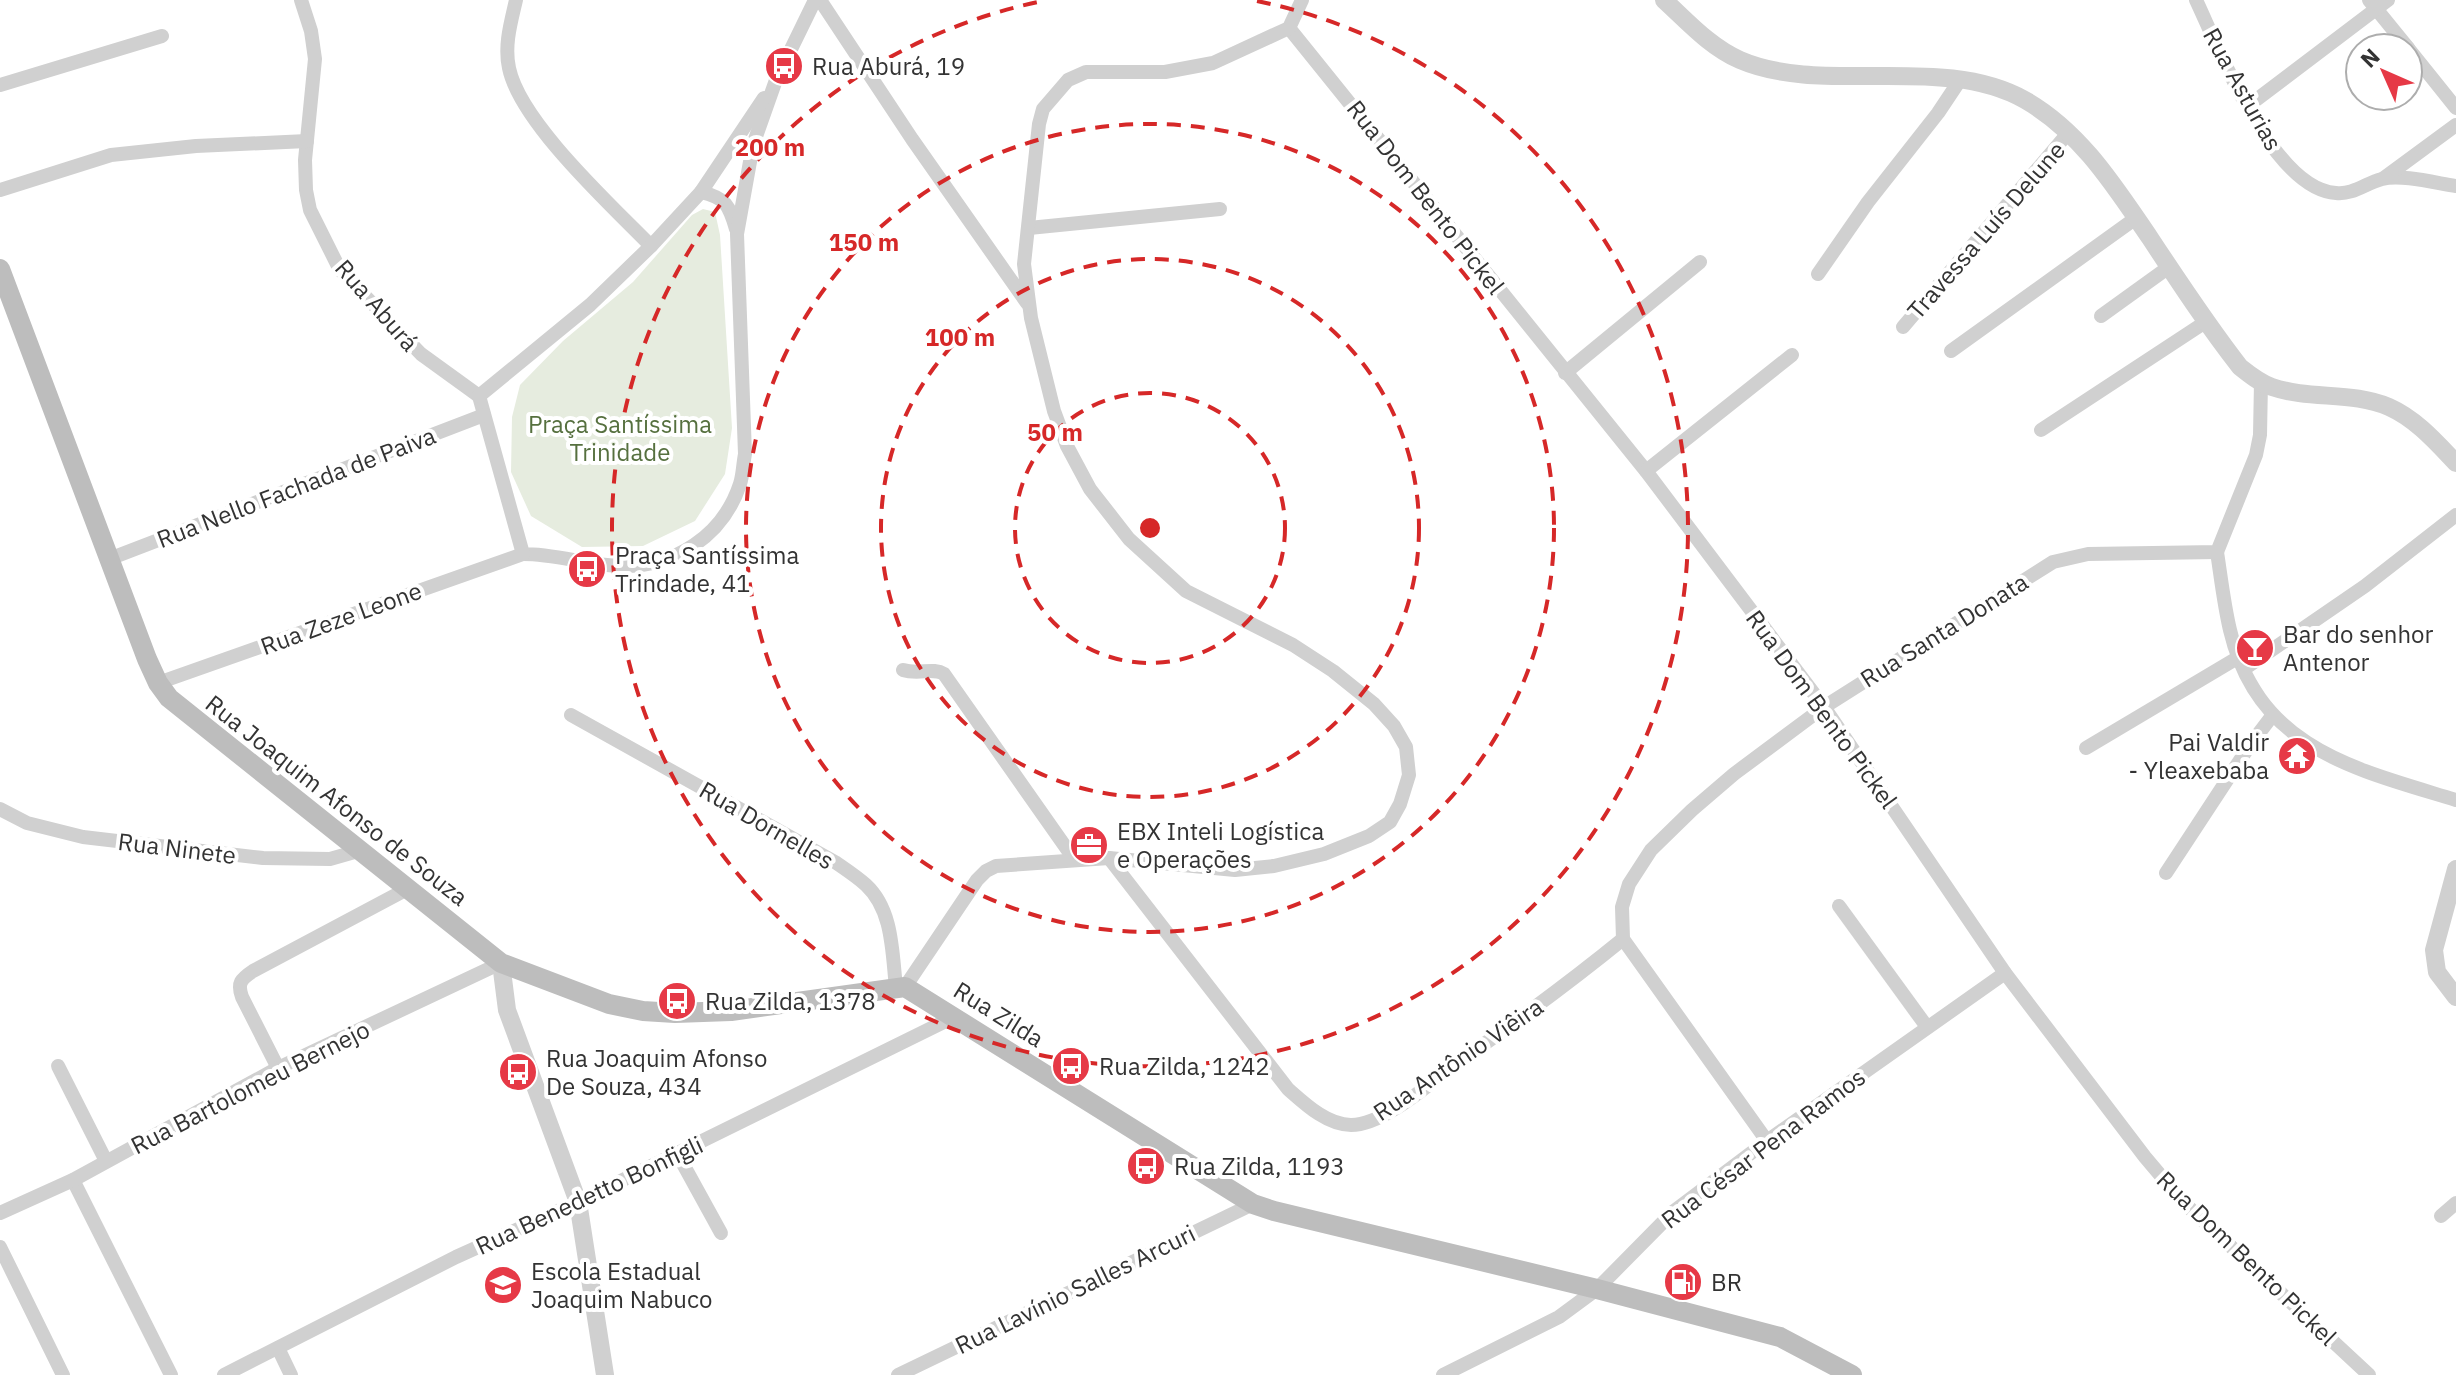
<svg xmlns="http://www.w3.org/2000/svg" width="2456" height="1375" viewBox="0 0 2456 1375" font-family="'IBM Plex Sans',sans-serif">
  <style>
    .green { fill: #e6ecdf }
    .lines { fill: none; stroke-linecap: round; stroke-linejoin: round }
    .minor { stroke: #d0d0d0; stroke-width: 14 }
    .tertiary { stroke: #d0d0d0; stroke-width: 18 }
    .secondary { stroke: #bdbdbd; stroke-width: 20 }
    .ring { fill: none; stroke: #d62828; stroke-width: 4; stroke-dasharray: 14 10 }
    .labels { text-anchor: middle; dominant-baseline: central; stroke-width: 8; stroke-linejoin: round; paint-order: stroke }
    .poi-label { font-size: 24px; fill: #333; stroke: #fff; text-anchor: start }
    .street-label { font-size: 24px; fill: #333; stroke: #fff }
    .park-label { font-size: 24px; fill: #56703f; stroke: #fff }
    .centre { fill: #d62828; stroke: #fff; stroke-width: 4 }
    .ring-label { font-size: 24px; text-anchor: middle; font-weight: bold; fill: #d62828; stroke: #fff; stroke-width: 8; stroke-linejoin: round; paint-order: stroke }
  </style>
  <rect width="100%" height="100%" fill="#fff"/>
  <path class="green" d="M 703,209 L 715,212 L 720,235 L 732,428 L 725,474 L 695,521 L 643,546 L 582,547 L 531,516 L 511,472 L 512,417 L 520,385 L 563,341 L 633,282 L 692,215 Z"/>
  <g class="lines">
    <g class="minor">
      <path d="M 301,0 L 311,31 L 315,59 L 305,160 L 306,190 L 310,210 L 340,270 L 421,354 L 479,396"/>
      <path d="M 516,0 C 511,22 504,45 509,68 C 520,122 611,205 651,246"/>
      <path d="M 820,0 L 912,139 L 1027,303"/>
      <path d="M 2196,0 C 2220,51 2273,189 2336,193 C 2353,195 2366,183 2382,179 C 2401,174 2436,183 2456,186"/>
      <path d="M 2369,0 L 2408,48"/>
      <path d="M 1289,28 L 1646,471 L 1824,707 L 2005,973 L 2145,1157 L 2183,1202 L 2369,1375"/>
      <path d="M 2408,48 L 2456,108"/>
      <path d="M 0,85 L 162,36"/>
      <path d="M 2248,106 L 2388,0"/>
      <path d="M 2384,178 L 2456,125"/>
      <path d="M 0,190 L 111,155 L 196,146 L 307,141"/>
      <path d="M 701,192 C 726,198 729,205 736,229"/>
      <path d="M 1029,228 L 1220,209"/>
      <path d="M 1818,274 L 1868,202 L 1938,113 L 1960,80"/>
      <path d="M 2101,316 L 2169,267"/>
      <path d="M 1903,327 L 2069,132"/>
      <path d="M 1951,351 L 2136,218"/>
      <path d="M 1565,373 L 1700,262"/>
      <path d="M 479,396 L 523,554 C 556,554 588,565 621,566 C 675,567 723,536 740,484 C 743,475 743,464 745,454 L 737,234 L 753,145 L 776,80 L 815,0"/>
      <path d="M 479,396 L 590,305 L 651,246 L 701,192 L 764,98"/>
      <path d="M 2041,430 L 2207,321"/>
      <path d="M 1646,471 L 1792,355"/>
      <path d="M 2217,552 C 2221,578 2224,605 2230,630 C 2258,749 2355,769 2456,800"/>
      <path d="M 109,559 L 484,415"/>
      <path d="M 2244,669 L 2365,586 L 2456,515"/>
      <path d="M 903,670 C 919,675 933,667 944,674 L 1074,859"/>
      <path d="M 158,683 L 523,554"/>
      <path d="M 571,715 L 835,862 C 845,869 856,876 866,885 C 893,910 892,952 896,987"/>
      <path d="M 2086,748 L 2239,657"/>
      <path d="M 0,809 L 27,823 L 83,837 L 263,858 L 330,859 L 358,851"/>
      <path d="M 1109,858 L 1288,1089 C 1305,1104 1327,1125 1351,1125 C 1384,1125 1430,1083 1456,1064 C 1513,1024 1569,983 1623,939"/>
      <path d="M 2166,873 L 2250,745 L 2272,716"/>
      <path d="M 1839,906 L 1927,1027"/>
      <path d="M 905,987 L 977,880 L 986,871 L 996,866 L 1109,858 L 1235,870 L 1274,866 L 1324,854 L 1369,836 L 1390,822 L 1400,804 L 1409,775 L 1406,747 L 1394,726 L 1374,704 L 1333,671 L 1293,645 L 1186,591 L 1129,539 L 1090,489 L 1067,446 L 1054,411 L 1031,318 L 1024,264 L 1039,124 L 1043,109 L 1068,80 L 1086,72 L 1165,72 L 1213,63 L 1289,28 L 1302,0"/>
      <path d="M 58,1066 L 106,1161"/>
      <path d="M 278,1068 L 242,997 C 237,983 241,979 253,971 L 409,888"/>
      <path d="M 1767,1141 L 1623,939 L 1622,907 L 1629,884 L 1651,850 L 1692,810 L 1734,774 L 1824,707 L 2053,562 L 2088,554 L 2217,552 L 2256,455 L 2260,435 L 2261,382"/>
      <path d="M 677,1153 L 721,1233"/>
      <path d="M 73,1180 L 171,1375"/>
      <path d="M 0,1213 L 73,1180 L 278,1068 L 501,963"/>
      <path d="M 2441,1216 L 2456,1203"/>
      <path d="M 0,1247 L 63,1375"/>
      <path d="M 278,1348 L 291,1375"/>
      <path d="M 224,1375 L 456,1257 L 578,1202 L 954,1017"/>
      <path d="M 898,1375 L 1253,1204"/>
      <path d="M 1443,1375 L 1559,1317 L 1597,1289 L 1674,1211 L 1767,1141 L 2005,973"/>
    </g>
    <g class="tertiary">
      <path d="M 1664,0 C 1687,21 1710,47 1740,60 C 1823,96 1942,53 2025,100 C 2081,132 2115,187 2150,238 C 2179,282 2208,326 2240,367 C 2250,375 2260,383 2272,387 C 2310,400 2352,391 2389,407 C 2416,419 2436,442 2456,463"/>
      <path d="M 2456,869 L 2434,950 L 2437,972 L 2456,997"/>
      <path d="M 501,963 L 507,1010 L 578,1202 L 605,1375"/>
    </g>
    <path class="secondary" d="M 0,269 L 147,659 L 158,683 L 169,698 L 501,963 L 609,1004 L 643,1011 L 675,1013 L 731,1011 L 905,987 L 1253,1204 L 1274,1211 L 1597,1289 L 1780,1337 L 1852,1375"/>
  </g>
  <g class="ring">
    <circle cx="1150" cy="528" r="135"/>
    <circle cx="1150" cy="528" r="269"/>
    <circle cx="1150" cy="528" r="404"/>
    <path d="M1257 1A538 538 0 1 1 1043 1"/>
  </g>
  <defs>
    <symbol id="bus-disc" viewBox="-11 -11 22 22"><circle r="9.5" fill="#e63946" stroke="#fff"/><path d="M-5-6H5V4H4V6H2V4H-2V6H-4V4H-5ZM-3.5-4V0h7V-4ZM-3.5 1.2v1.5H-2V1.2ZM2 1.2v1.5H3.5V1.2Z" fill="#fff"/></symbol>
    <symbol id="bar-disc" viewBox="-11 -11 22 22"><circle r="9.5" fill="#e63946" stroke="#fff"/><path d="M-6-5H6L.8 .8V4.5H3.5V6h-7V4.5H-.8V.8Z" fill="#fff"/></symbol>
    <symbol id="temple-disc" viewBox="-11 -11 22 22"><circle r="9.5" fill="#e63946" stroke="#fff"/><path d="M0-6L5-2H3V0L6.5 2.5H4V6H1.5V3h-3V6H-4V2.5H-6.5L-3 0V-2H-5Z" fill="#fff"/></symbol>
    <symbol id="office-disc" viewBox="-11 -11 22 22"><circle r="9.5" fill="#e63946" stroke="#fff"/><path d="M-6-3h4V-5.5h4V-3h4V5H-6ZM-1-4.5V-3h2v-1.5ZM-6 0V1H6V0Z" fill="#fff"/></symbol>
    <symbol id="fuel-disc" viewBox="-11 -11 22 22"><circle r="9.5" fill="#e63946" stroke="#fff"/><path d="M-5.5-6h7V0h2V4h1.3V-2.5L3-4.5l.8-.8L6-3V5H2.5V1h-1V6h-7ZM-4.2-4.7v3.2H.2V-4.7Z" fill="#fff"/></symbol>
    <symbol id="school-disc" viewBox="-11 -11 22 22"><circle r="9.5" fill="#e63946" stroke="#fff"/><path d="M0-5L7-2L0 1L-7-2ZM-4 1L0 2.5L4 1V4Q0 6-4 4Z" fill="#fff"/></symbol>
  </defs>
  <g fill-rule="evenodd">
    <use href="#bus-disc" x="762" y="44" width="44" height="44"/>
    <use href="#bus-disc" x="565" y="547" width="44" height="44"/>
    <use href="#bar-disc" x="2233" y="626" width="44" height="44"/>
    <use href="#temple-disc" x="2275" y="734" width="44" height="44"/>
    <use href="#office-disc" x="1067" y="823" width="44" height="44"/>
    <use href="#bus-disc" x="655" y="979" width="44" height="44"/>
    <use href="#bus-disc" x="1049" y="1044" width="44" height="44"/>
    <use href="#bus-disc" x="496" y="1050" width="44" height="44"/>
    <use href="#bus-disc" x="1124" y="1144" width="44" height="44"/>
    <use href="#fuel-disc" x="1661" y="1260" width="44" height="44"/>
    <use href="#school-disc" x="481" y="1263" width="44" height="44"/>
  </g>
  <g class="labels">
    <g class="poi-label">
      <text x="812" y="66">Rua Aburá, 19</text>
      <text x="615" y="555">Praça Santíssima<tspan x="615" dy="28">Trindade, 41</tspan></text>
      <text x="2283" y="634">Bar do senhor<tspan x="2283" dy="28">Antenor</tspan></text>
      <text x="2269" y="742" text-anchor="end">Pai Valdir<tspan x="2269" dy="28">- Yleaxebaba</tspan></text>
      <text x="1117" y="831">EBX Inteli Logística<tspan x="1117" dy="28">e Operações</tspan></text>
      <text x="705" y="1001">Rua Zilda, 1378</text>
      <text x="546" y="1058">Rua Joaquim Afonso<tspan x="546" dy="28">De Souza, 434</tspan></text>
      <text x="1099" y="1066">Rua Zilda, 1242</text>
      <text x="1174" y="1166">Rua Zilda, 1193</text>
      <text x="531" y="1271">Escola Estadual<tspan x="531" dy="28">Joaquim Nabuco</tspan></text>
      <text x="1711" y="1282">BR</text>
    </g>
    <g class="street-label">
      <text transform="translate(2243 89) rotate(61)">Rua Asturias</text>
      <text transform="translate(1426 197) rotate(52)">Rua Dom Bento Pickel</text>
      <text transform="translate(1986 230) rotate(-49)">Travessa Luís Delune</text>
      <text transform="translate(377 305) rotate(49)">Rua Aburá</text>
      <text transform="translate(296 487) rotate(-21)">Rua Nello Fachada de Paiva</text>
      <text transform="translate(341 618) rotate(-20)">Rua Zeze Leone</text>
      <text transform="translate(1944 630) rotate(-32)">Rua Santa Donata</text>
      <text transform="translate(1822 709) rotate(54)">Rua Dom Bento Pickel</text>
      <text transform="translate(337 800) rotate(38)">Rua Joaquim Afonso de Souza</text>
      <text transform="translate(767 825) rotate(30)">Rua Dornelles</text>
      <text transform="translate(177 848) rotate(7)">Rua Ninete</text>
      <text transform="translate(999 1014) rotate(32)">Rua Zilda</text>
      <text transform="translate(1458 1059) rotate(-34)">Rua Antônio Viêira</text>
      <text transform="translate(250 1087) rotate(-27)">Rua Bartolomeu Bernejo</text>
      <text transform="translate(1763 1148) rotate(-37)">Rua César Pena Ramos</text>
      <text transform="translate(589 1195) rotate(-25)">Rua Benedetto Bonfigli</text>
      <text transform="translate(2247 1258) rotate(44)">Rua Dom Bento Pickel</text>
      <text transform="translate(1075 1289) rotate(-26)">Rua Lavínio Salles Arcuri</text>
    </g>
    <g class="park-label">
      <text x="620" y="424">Praça Santíssima<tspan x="620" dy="28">Trinidade</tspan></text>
    </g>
  </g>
  <circle cx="1150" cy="528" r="12" class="centre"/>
  <g class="ring-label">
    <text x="770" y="156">200 m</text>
    <text x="864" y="251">150 m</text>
    <text x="960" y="346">100 m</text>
    <text x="1055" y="441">50 m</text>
  </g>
  <g transform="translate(2384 72) rotate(315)"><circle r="38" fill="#ffffff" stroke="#adadad" stroke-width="2"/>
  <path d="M0-6L14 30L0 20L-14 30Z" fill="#e63946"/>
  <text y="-12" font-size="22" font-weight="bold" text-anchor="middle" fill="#333333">N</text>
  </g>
</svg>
